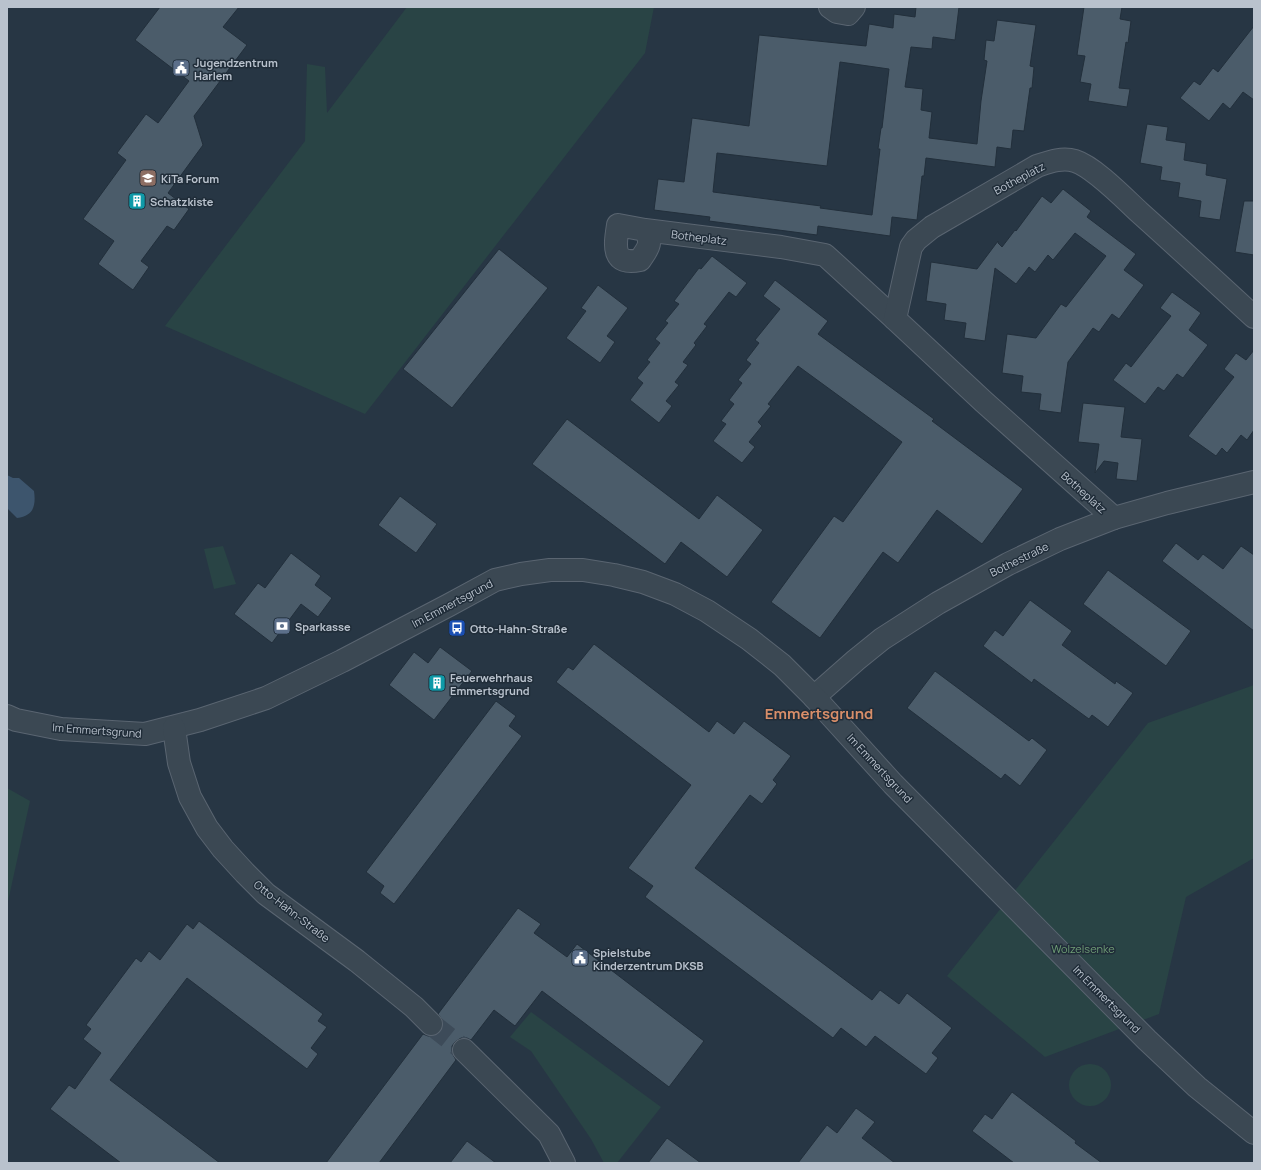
<svg xmlns="http://www.w3.org/2000/svg" width="1261" height="1170" viewBox="0 0 1261 1170" font-family="Manrope,sans-serif">
  <style>
    .green { fill: #294445 }
    .water { fill: #3d556d }
    .building { fill: #4b5c6a; stroke: #222f3b; fill-rule: evenodd }
    .lines { fill: none; stroke-linecap: round; stroke-linejoin: round }
    .minor-tunnel { stroke: #3d4b59; stroke-width: 22; stroke-dasharray: 22 11; stroke-linecap: butt }
    .minor-casing { stroke: #5a6571; stroke-width: 24 }
    .minor { stroke: #3b4853; stroke-width: 22 }
    .labels { text-anchor: middle; dominant-baseline: central; stroke-width: 3; stroke-linejoin: round; paint-order: stroke }
    .poi-label { font-size: 11px; font-weight: bold; fill: #b9c2cd; stroke: #202d39; text-anchor: start }
    .street-label { font-size: 11px; fill: #b9c2cd; stroke: #202d39 }
    .park-label { font-size: 11px; fill: #709e76; stroke: #202d39 }
    .district-label { font-size: 15px; font-weight: bold; fill: #d88e69; stroke: #202d39 }
  </style>
  <rect width="100%" height="100%" fill="#273644"/>
  <g class="green">
    <path d="M 407,7 L 654,7 L 645,53 L 365,414 L 165,326 L 305,141 L 307,64 L 325,67 L 327,113 Z"/>
    <path d="M 223,546 L 236,584 L 214,589 L 204,549 Z"/>
    <path d="M 1254,685 L 1254,858 L 1186,897 L 1159,1014 L 1045,1057 L 947,976 L 1148,723 Z"/>
    <path d="M 7,788 L 30,801 L 7,906 Z"/>
    <path d="M 531,1012 L 661,1107 L 617,1163 L 604,1163 L 591,1139 L 531,1051 L 510,1037 Z"/>
    <circle cx="1090" cy="1085" r="21"/>
  </g>
  <path class="water" d="M 7,475 L 13,478 L 19,478 L 34,491 C 36,505 34,516 17,518 L 7,508 Z"/>
  <g class="building">
    <path d="M 160,7 L 239,7 L 223,27 L 247,45 L 194,116 L 203,145 L 168,193 L 189,209 L 174,230 L 167,226 L 141,261 L 149,267 L 133,290 L 98,264 L 114,241 L 83,219 L 126,160 L 117,153 L 146,114 L 158,123 L 189,81 L 135,40 Z"/>
    <path d="M 916,7 L 959,7 L 955,40 L 933,37 L 932,49 L 911,47 L 905,87 L 923,89 L 921,110 L 932,112 L 929,138 L 977,144 L 981,101 L 987,61 L 984,60 L 986,40 L 994,41 L 997,20 L 1036,25 L 1030,66 L 1034,67 L 1032,88 L 1030,88 L 1024,131 L 1013,130 L 1011,149 L 997,147 L 995,167 L 926,158 L 924,176 L 922,176 L 917,220 L 892,217 L 890,236 L 818,226 L 817,235 L 709,221 L 710,217 L 654,210 L 658,179 L 684,182 L 692,118 L 749,126 L 759,35 L 866,46 L 869,24 L 893,28 L 894,14 L 915,17 ZM 840,62 L 889,69 L 882,128 L 881,128 L 878,149 L 880,149 L 872,215 L 820,208 L 821,206 L 713,192 L 717,153 L 827,166 Z"/>
    <path d="M 1084,7 L 1122,7 L 1120,19 L 1131,21 L 1128,43 L 1126,42 L 1119,88 L 1130,89 L 1127,107 L 1088,101 L 1091,84 L 1080,82 L 1085,56 L 1077,55 Z"/>
    <path d="M 1254,26 L 1254,100 L 1243,92 L 1230,109 L 1223,103 L 1209,121 L 1180,98 L 1194,81 L 1200,85 L 1213,68 L 1218,72 Z"/>
    <path d="M 1147,124 L 1168,127 L 1166,140 L 1186,143 L 1184,160 L 1207,164 L 1206,175 L 1227,179 L 1220,220 L 1199,217 L 1201,201 L 1178,197 L 1180,183 L 1160,180 L 1162,167 L 1140,163 Z"/>
    <path d="M 1063,189 L 1091,211 L 1087,217 L 1136,254 L 1124,270 L 1144,285 L 1119,319 L 1112,314 L 1099,332 L 1093,328 L 1068,362 L 1061,413 L 1039,410 L 1041,394 L 1021,392 L 1023,376 L 1002,373 L 1007,334 L 1036,338 L 1061,304 L 1066,307 L 1106,256 L 1075,233 L 1053,260 L 1048,255 L 1035,272 L 1029,267 L 1016,284 L 995,268 L 985,341 L 964,338 L 966,323 L 944,320 L 946,304 L 926,301 L 931,262 L 977,269 L 998,241 L 998,243 L 1002,247 L 1015,230 L 1016,231 L 1042,196 L 1051,203 Z"/>
    <path d="M 1244,201 L 1254,201 L 1254,255 L 1235,252 Z"/>
    <path d="M 499,249 L 548,288 L 452,408 L 403,369 Z"/>
    <path d="M 712,256 L 747,283 L 736,297 L 729,292 L 704,324 L 707,326 L 694,343 L 696,345 L 683,362 L 688,365 L 675,382 L 679,385 L 666,401 L 672,406 L 659,423 L 630,400 L 643,383 L 637,378 L 650,362 L 647,360 L 660,343 L 655,339 L 668,323 L 665,321 L 679,304 L 674,301 L 699,268 L 701,269 Z"/>
    <path d="M 775,280 L 828,321 L 818,334 L 934,419 L 932,421 L 1023,489 L 982,544 L 937,510 L 898,563 L 883,552 L 820,638 L 771,602 L 834,516 L 843,522 L 902,442 L 798,366 L 768,404 L 771,406 L 758,422 L 762,426 L 749,442 L 755,447 L 742,463 L 713,441 L 726,424 L 721,421 L 734,404 L 729,400 L 742,383 L 738,380 L 751,364 L 746,360 L 759,343 L 755,340 L 780,309 L 763,296 Z"/>
    <path d="M 598,285 L 628,308 L 607,336 L 615,342 L 600,363 L 566,338 L 586,311 L 581,308 Z"/>
    <path d="M 1172,292 L 1201,313 L 1189,330 L 1208,345 L 1183,378 L 1177,374 L 1164,391 L 1158,387 L 1145,404 L 1113,380 L 1126,363 L 1131,367 L 1171,316 L 1160,308 Z"/>
    <path d="M 1254,350 L 1254,430 L 1247,440 L 1241,435 L 1227,453 L 1222,448 L 1216,456 L 1188,436 L 1234,377 L 1224,369 L 1236,353 L 1246,360 Z"/>
    <path d="M 1083,403 L 1125,407 L 1121,437 L 1142,439 L 1137,481 L 1116,479 L 1118,463 L 1104,461 L 1095,473 L 1099,444 L 1078,442 Z"/>
    <path d="M 567,419 L 699,519 L 717,495 L 763,530 L 727,577 L 681,542 L 665,564 L 532,464 Z"/>
    <path d="M 400,496 L 437,524 L 416,553 L 378,525 Z"/>
    <path d="M 1176,543 L 1198,560 L 1203,554 L 1223,569 L 1241,546 L 1254,555 L 1254,631 L 1162,561 Z"/>
    <path d="M 291,553 L 321,576 L 315,585 L 332,598 L 318,617 L 301,604 L 272,643 L 234,614 L 258,583 L 265,588 Z"/>
    <path d="M 1108,570 L 1191,631 L 1166,666 L 1083,604 Z"/>
    <path d="M 1030,600 L 1072,631 L 1062,645 L 1115,684 L 1116,681 L 1133,693 L 1108,727 L 1092,715 L 1089,719 L 1034,679 L 1032,683 L 983,646 L 995,630 L 1003,636 Z"/>
    <path d="M 594,644 L 709,732 L 717,721 L 734,734 L 744,721 L 791,756 L 773,780 L 777,784 L 762,804 L 750,795 L 695,868 L 872,1000 L 880,990 L 899,1004 L 907,993 L 952,1028 L 932,1053 L 938,1058 L 926,1074 L 875,1036 L 866,1047 L 841,1028 L 833,1038 L 645,897 L 653,886 L 628,868 L 691,785 L 556,682 L 568,667 L 573,670 Z"/>
    <path d="M 440,647 L 472,671 L 434,720 L 389,685 L 414,652 L 428,663 Z"/>
    <path d="M 935,671 L 1029,741 L 1032,738 L 1047,750 L 1020,786 L 1005,774 L 1001,779 L 907,708 Z"/>
    <path d="M 496,701 L 516,716 L 509,726 L 522,736 L 394,904 L 380,893 L 384,886 L 366,872 Z"/>
    <path d="M 518,908 L 541,924 L 534,933 L 567,957 L 577,944 L 704,1041 L 669,1087 L 542,991 L 515,1026 L 494,1010 L 471,1040 L 467,1038 L 461,1038 L 455,1042 L 452,1046 L 452,1053 L 456,1060 L 379,1163 L 326,1163 L 423,1034 L 428,1036 L 434,1036 L 440,1033 L 443,1027 L 443,1021 L 438,1014 Z"/>
    <path d="M 199,921 L 323,1014 L 318,1021 L 327,1027 L 311,1048 L 318,1054 L 307,1069 L 187,978 L 110,1080 L 220,1163 L 121,1163 L 50,1109 L 69,1085 L 75,1089 L 101,1053 L 83,1039 L 91,1029 L 86,1025 L 136,958 L 141,962 L 149,951 L 160,960 L 187,924 L 193,929 Z"/>
    <path d="M 1012,1092 L 1076,1141 L 1075,1143 L 1102,1163 L 1014,1163 L 972,1131 L 985,1114 L 992,1119 Z"/>
    <path d="M 856,1108 L 875,1122 L 862,1138 L 895,1163 L 798,1163 L 827,1125 L 837,1133 Z"/>
    <path d="M 667,1138 L 701,1163 L 648,1163 Z"/>
    <path d="M 467,1141 L 496,1163 L 450,1163 Z"/>
  </g>
  <g class="lines">
    <path class="minor-tunnel" d="M 431,1024 L 464,1050"/>
    <defs>
      <g id="minor">
        <path d="M 830,7 L 837,12 L 848,14 L 854,7"/>
        <path d="M 645,230 C 653,244 648,248 640,260 C 611,266 615,245 618,225 L 645,230 L 781,247 L 825,255 L 895,319"/>
        <path d="M 1114,518 L 984,402 L 895,319 L 911,247 L 916,240 L 932,227 L 1037,166 C 1049,162 1062,157 1075,161 C 1094,167 1124,198 1139,212 C 1178,247 1216,282 1254,317"/>
        <path d="M 814,697 L 856,660 L 882,639 L 938,603 L 1008,564 L 1060,539 L 1114,518 L 1167,503 L 1254,482"/>
        <path d="M 7,716 L 16,720 L 61,729 L 145,734 L 200,720 L 266,698 L 342,661 L 449,605 L 495,580 L 521,574 L 550,570 L 583,570 L 614,575 L 643,582 L 675,594 L 707,611 L 749,639 L 782,665 L 814,697 L 893,784 L 1147,1040 L 1197,1087 L 1254,1133"/>
        <path d="M 174,728 L 179,763 L 190,797 L 207,828 L 223,849 L 245,873 L 266,894 L 357,961 L 414,1007 L 431,1024"/>
        <path d="M 464,1050 L 549,1134 L 564,1163"/>
      </g>
    </defs>
    <use href="#minor" class="minor-casing"/>
    <use href="#minor" class="minor"/>
  </g>
  <defs>
    <symbol id="civic-square" viewBox="-11 -11 22 22"><rect x="-9" y="-9" width="18" height="18" rx="4" fill="#5c6f8a" stroke="#202d39"/><path d="M-.6-6.5H3V-4.5H.6V-3L4-1V1h2V6H-6V1h2V-1L-.6-3ZM-1.2 2.5V6h2.4V2.5Z" fill="#fff"/></symbol>
    <symbol id="school-square" viewBox="-11 -11 22 22"><rect x="-9" y="-9" width="18" height="18" rx="4" fill="#8d6e63" stroke="#202d39"/><path d="M0-5L7-2L0 1L-7-2ZM-4 1L0 2.5L4 1V4Q0 6-4 4Z" fill="#fff"/></symbol>
    <symbol id="building-square" viewBox="-11 -11 22 22"><rect x="-9" y="-9" width="18" height="18" rx="4" fill="#0f9aa8" stroke="#202d39"/><path d="M-4-6H4V6H1V3H-1V6H-4ZM-2.5-4.3h1.7v1.8h-1.7ZM.8-4.3h1.7v1.8H.8ZM-2.5-1h1.7V.8h-1.7ZM.8-1h1.7V.8H.8Z" fill="#fff"/></symbol>
    <symbol id="bank-square" viewBox="-11 -11 22 22"><rect x="-9" y="-9" width="18" height="18" rx="4" fill="#5c6f8a" stroke="#202d39"/><path d="M-6-4H6V4H-6ZM0-2.3a2.3 2.3 0 1 0 0 4.6a2.3 2.3 0 1 0 0-4.6Z" fill="#fff"/></symbol>
    <symbol id="bus-square" viewBox="-11 -11 22 22"><rect x="-9" y="-9" width="18" height="18" rx="4" fill="#1a4fb4" stroke="#202d39"/><path d="M-5-6H5V4H4V6H2V4H-2V6H-4V4H-5ZM-3.5-4V0h7V-4ZM-3.5 1.2v1.5H-2V1.2ZM2 1.2v1.5H3.5V1.2Z" fill="#fff"/></symbol>
  </defs>
  <g fill-rule="evenodd">
    <use href="#civic-square" x="171" y="58" width="20" height="20"/>
    <use href="#school-square" x="138" y="168" width="20" height="20"/>
    <use href="#building-square" x="127" y="191" width="20" height="20"/>
    <use href="#bank-square" x="272" y="616" width="20" height="20"/>
    <use href="#bus-square" x="447" y="618" width="20" height="20"/>
    <use href="#building-square" x="427" y="673" width="20" height="20"/>
    <use href="#civic-square" x="570" y="948" width="20" height="20"/>
  </g>
  <g class="labels">
    <g class="poi-label">
      <text x="194" y="62">Jugendzentrum<tspan x="194" dy="13">Harlem</tspan></text>
      <text x="161" y="178">KiTa Forum</text>
      <text x="150" y="201">Schatzkiste</text>
      <text x="295" y="626">Sparkasse</text>
      <text x="470" y="628">Otto-Hahn-Straße</text>
      <text x="450" y="677">Feuerwehrhaus<tspan x="450" dy="13">Emmertsgrund</tspan></text>
      <text x="593" y="952">Spielstube<tspan x="593" dy="13">Kinderzentrum DKSB</tspan></text>
    </g>
    <g class="street-label">
      <text transform="translate(1019 178) rotate(-28)">Botheplatz</text>
      <text transform="translate(699 237) rotate(7)">Botheplatz</text>
      <text transform="translate(1084 492) rotate(42)">Botheplatz</text>
      <text transform="translate(1019 559) rotate(-26)">Bothestraße</text>
      <text transform="translate(452 603) rotate(-28)">Im Emmertsgrund</text>
      <text transform="translate(97 730) rotate(4)">Im Emmertsgrund</text>
      <text transform="translate(880 768) rotate(47)">Im Emmertsgrund</text>
      <text transform="translate(292 911) rotate(38)">Otto-Hahn-Straße</text>
      <text transform="translate(1107 999) rotate(45)">Im Emmertsgrund</text>
    </g>
    <g class="park-label">
      <text x="1083" y="948">Wolzelsenke</text>
    </g>
    <g class="district-label">
      <text x="819" y="713">Emmertsgrund</text>
    </g>
  </g>
  <rect width="1261" height="1170" fill="none" stroke="#b9c2cd" stroke-width="16"/>
</svg>
